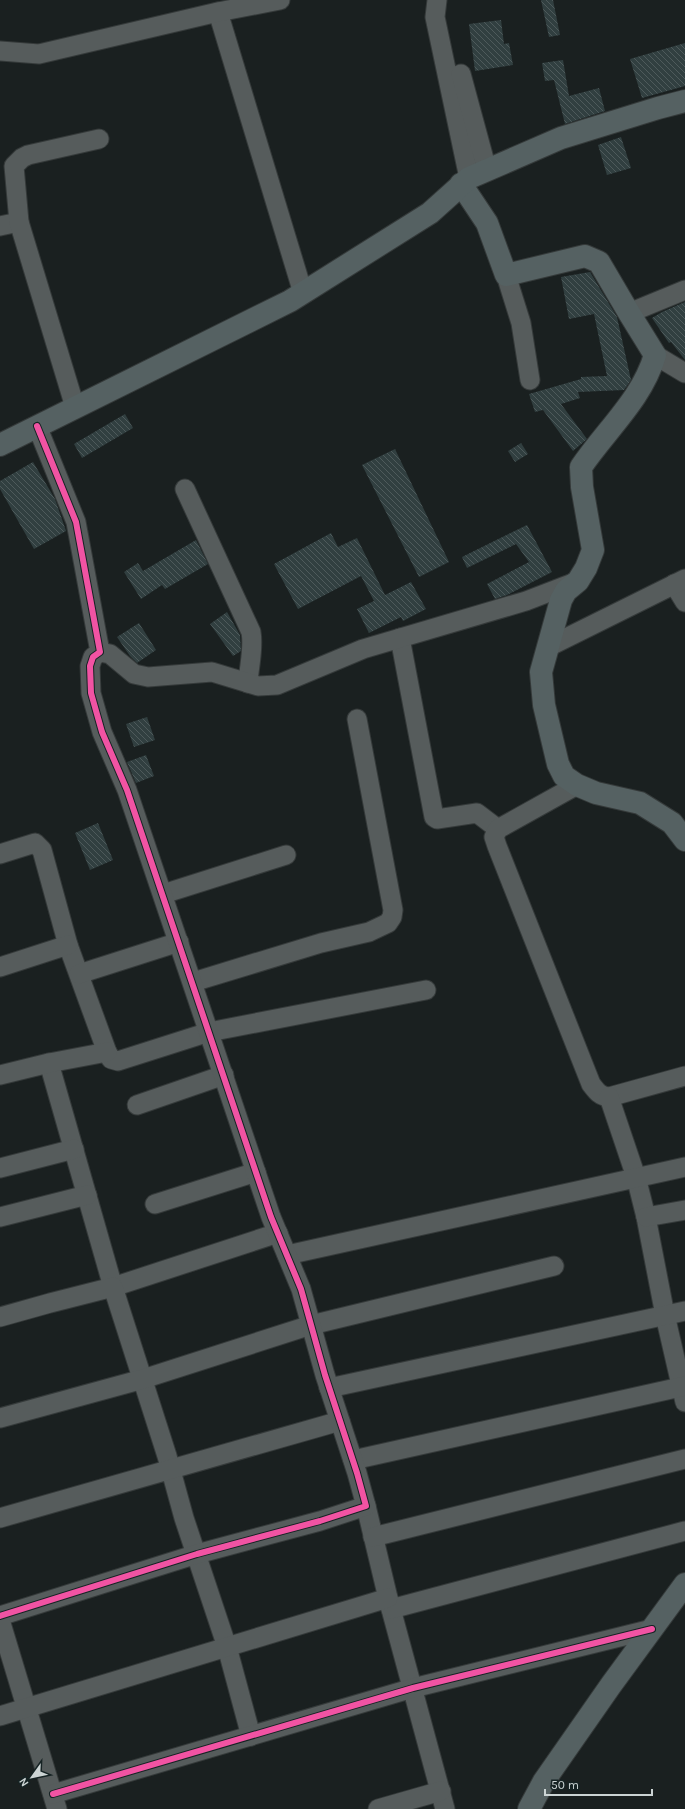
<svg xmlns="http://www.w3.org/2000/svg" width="685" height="1809" viewBox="0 0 685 1809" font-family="Karla,sans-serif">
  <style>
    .building { fill: url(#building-back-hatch) }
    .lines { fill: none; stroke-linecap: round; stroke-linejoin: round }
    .minor-casing { stroke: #353a3a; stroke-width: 21 }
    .major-casing { stroke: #353a3a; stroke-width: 24 }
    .minor { stroke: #565c5c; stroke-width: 19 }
    .major { stroke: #556162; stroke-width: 22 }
    .cycleway-casing { stroke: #162324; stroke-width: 8 }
    .cycleway { stroke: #f153a3; stroke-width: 6 }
  </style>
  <defs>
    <pattern id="building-back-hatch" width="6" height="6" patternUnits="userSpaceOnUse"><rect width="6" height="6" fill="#313f40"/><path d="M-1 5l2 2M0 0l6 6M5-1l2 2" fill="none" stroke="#4e5a5b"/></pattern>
  </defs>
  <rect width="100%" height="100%" fill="#1a2020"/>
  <g class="building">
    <path d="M 541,0 L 553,0 L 560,35 L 549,37 Z"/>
    <path d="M 501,20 L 504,44 L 509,43 L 513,65 L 475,71 L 469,24 Z"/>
    <path d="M 685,43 L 685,86 L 642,98 L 630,59 Z"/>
    <path d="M 563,60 L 569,96 L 599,88 L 605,111 L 565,124 L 554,80 L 545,81 L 542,63 Z"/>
    <path d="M 621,137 L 631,168 L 607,175 L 598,145 Z"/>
    <path d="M 590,272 L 617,317 L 631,380 L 624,390 L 578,392 L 580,398 L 561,404 L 587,439 L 573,451 L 543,410 L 535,412 L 529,394 L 581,379 L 581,377 L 607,376 L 594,314 L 569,319 L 561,277 Z"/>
    <path d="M 685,302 L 685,360 L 671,342 L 669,343 L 652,318 L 662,312 Z"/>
    <path d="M 125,414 L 133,428 L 82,458 L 74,444 Z"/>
    <path d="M 521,443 L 528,454 L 515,462 L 508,451 Z"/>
    <path d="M 395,449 L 449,562 L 419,577 L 362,465 Z"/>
    <path d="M 33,462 L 55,499 L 66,531 L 34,549 L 0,489 L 0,481 Z"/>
    <path d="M 527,525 L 552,572 L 507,595 L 495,599 L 487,584 L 529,562 L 516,544 L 467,568 L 462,557 Z"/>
    <path d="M 331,533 L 338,547 L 357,538 L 385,595 L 411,582 L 426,609 L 403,621 L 401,617 L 369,633 L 357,609 L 374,601 L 361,576 L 298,609 L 274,564 Z"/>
    <path d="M 196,540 L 208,564 L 165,589 L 162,585 L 141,599 L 124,572 L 138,563 L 143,571 Z"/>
    <path d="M 227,612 L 240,635 L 241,651 L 233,656 L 210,624 Z"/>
    <path d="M 139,623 L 156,650 L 137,663 L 130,656 L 117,637 Z"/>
    <path d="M 147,717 L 155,740 L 134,747 L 126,724 Z"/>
    <path d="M 146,755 L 154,776 L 136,783 L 127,762 Z"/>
    <path d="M 98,823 L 113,860 L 90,870 L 75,833 Z"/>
  </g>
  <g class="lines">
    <defs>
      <g id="minor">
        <path d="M 437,0 L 435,17 L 469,178"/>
        <path d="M 218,12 L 303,293"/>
        <path d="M 0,51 L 39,54 L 218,12 L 280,0"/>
        <path d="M 461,74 L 487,170"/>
        <path d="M 0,226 L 19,222"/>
        <path d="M 506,275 L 521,323 L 530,380"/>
        <path d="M 629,313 L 685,290"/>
        <path d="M 655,355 L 685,373"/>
        <path d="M 75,407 L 19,222 L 14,166 L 22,158 L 28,155 L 99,139"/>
        <path d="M 185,489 L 251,632 C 254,648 249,666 248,683"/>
        <path d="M 674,584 L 685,602"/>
        <path d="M 400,638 L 434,817 L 437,819 L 477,813 L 498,829"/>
        <path d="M 548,647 L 685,579"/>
        <path d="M 100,652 L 110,654 L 134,674 L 148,677 L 212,672 L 258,686 L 277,685 L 363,649 L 526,601 L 578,581"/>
        <path d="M 577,785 L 498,829 L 494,837 L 497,846 L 591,1084 C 597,1092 600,1096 609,1097 L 685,1076"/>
        <path d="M 0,854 L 35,843 L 42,850 L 68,945 L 107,1052 L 111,1059 L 118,1061 L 209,1032 L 426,990"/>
        <path d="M 163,894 L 286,855"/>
        <path d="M 0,967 L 68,945"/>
        <path d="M 79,974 L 179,942"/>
        <path d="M 193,982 L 321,943 L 369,932 L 388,923 L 392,917 L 393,910 L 357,719"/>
        <path d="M 49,1063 L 113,1287 L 278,1233"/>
        <path d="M 0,1075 L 49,1063 L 107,1052"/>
        <path d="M 609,1097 L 636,1177 L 646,1217 L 665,1315 L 685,1402"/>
        <path d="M 137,1105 L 224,1075"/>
        <path d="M 0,1168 L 74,1149"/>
        <path d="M 155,1204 L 256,1172"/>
        <path d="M 0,1217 L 87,1195"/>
        <path d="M 646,1217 L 685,1210"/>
        <path d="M 287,1255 L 685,1167"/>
        <path d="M 0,1317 L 50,1303 L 113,1287 L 167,1456 L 184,1518 L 227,1647 L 251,1736"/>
        <path d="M 329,1388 L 685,1311"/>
        <path d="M 0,1418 L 143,1379 L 311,1325 L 554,1266"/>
        <path d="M 353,1460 L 685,1386"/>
        <path d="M 366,1506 L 388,1598 L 445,1809"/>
        <path d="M 0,1518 L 340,1421"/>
        <path d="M 373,1537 L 685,1459"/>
        <path d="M 391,1609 L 685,1531"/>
        <path d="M 0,1616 L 197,1554 L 320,1521 L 366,1506 L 357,1473 L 325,1375 L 301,1289 L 271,1217 L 127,790 L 102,732 L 91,693 L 90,666 L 93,657 L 100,652 L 76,522 L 37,426"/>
        <path d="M 0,1620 L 57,1809"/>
        <path d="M 0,1716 L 388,1598"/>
        <path d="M 53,1794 L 413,1688 L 652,1629"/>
        <path d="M 378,1809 L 441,1791"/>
      </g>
      <g id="major">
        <path d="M 461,184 L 487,223 L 506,275 L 585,256 L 599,262 L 629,313 L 655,355 C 642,399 607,429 581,467 L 582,487 L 593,550 L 586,568 L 578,581 L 566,591 L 561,600 L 541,672 L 544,705 L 558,764 L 564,776 L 577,785 L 596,793 L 640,803 L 672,823 L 685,840"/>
        <path d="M 0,445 L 290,301 L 430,213 L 469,178 L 561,138 L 658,108 L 685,101"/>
        <path d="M 529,1809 L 544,1781 L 611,1685 L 685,1584"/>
      </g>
    </defs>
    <use href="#minor" class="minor-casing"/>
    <use href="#major" class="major-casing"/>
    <use href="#minor" class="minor"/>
    <use href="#major" class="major"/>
    <defs>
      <g id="cycleway">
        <path d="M 0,1616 L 197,1554 L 320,1521 L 366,1506 L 357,1473 L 325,1375 L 301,1289 L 271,1217 L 127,790 L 102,732 L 91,693 L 90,666 L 93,657 L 100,652 L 76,522 L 37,426"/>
        <path d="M 53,1794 L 413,1688 L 652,1629"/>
      </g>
    </defs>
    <use href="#cycleway" class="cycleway-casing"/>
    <use href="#cycleway" class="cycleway"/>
  </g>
  <g transform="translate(32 1777) rotate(237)" stroke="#162324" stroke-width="3" paint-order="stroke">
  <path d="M0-3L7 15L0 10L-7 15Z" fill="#ccd4d4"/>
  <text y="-6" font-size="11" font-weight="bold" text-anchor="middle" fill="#ccd4d4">N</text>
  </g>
  <path d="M545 1789v6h107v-6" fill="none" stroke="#ccd4d4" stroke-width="2"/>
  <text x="551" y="1789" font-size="12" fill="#ccd4d4" stroke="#162324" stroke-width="3" paint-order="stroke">50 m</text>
</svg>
